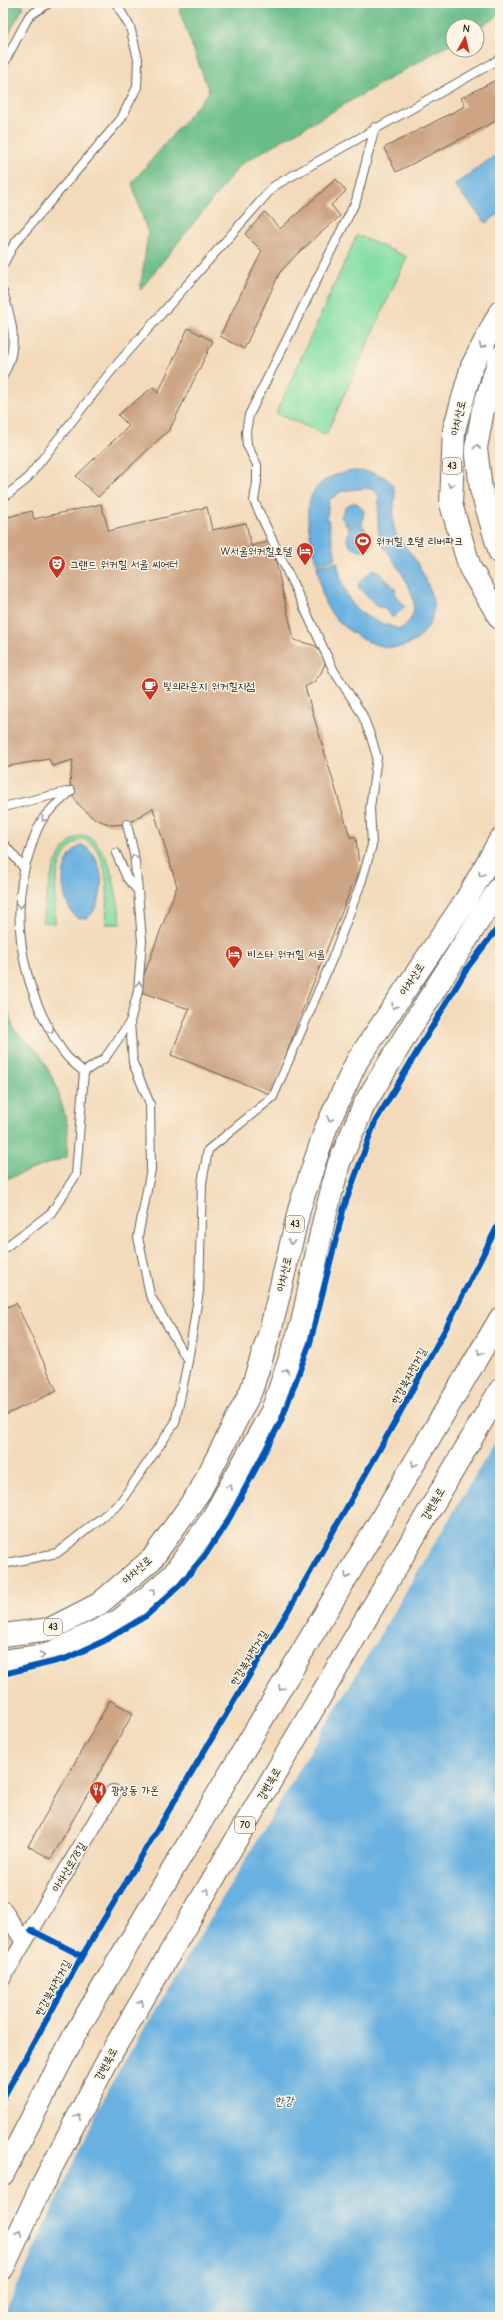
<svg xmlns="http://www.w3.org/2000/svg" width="503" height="2320" viewBox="0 0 503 2320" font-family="'Comic Neue','Poor Story',sans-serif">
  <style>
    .green { fill: #84dea4; stroke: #507d60 }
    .forest { fill: #6bbd8a; stroke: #446c53 }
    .water { fill: #69b1e0; stroke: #42667e }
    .pier { fill: #f3dabb }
    .building { fill: #cda484 }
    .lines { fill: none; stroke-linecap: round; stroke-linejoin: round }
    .lane-casing { stroke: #675e54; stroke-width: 10 }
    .street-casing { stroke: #675e54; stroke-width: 18 }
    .primary-casing { stroke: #675e54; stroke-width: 24 }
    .highway-casing { stroke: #675e54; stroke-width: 24 }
    .lane { stroke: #fff; stroke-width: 8 }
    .street { stroke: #fff; stroke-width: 16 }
    .primary { stroke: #fff; stroke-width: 22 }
    .highway { stroke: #fff; stroke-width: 22 }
    .cycleway-casing { stroke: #fcf5e5; stroke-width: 8 }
    .cycleway { stroke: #0057b8; stroke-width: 6 }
    .oneway { stroke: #999 }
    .labels { text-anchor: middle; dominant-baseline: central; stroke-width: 3; stroke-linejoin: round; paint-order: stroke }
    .shield { fill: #fcf5e5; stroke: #5f5d58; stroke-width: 1 }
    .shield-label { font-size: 10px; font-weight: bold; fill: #1c1c1c }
    .street-label { font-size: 11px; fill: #1c1c1c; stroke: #fcf5e5 }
    .poi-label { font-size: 11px; fill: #1c1c1c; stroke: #fcf5e5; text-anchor: start }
    .water-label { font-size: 12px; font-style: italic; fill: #3b586a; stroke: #fcf5e5 }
  </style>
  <rect width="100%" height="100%" fill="#fcf5e5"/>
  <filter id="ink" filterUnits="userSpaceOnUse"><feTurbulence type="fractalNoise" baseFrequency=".025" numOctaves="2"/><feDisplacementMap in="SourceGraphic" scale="8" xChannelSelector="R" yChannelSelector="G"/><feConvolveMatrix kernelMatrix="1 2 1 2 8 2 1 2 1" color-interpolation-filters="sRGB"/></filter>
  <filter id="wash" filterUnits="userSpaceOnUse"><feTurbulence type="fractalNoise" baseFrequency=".012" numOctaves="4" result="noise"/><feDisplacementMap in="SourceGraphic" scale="16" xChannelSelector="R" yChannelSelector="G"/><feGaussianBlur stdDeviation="0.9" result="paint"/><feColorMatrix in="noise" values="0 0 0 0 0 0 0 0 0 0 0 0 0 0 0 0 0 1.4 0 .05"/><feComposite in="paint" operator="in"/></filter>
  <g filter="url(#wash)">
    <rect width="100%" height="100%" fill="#f3dabb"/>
    <g class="green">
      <path d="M 357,235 L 407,257 L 326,435 L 276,413 Z"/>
      <path d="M 84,835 C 112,844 117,898 121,924 L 106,924 C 108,900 111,849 83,839 C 51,851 55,896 55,923 L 42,922 C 47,895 52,842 84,835 Z"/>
    </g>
    <g class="forest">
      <path d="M 3,3 L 17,3 L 24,6 L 3,44 Z"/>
      <path d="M 185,3 L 500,3 L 500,15 L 477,28 L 477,26 L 453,26 L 453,42 L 241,164 L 140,290 L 148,234 L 132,183 L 209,92 L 179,10 Z"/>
      <path d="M 3,994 L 14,1030 L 40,1054 L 56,1085 L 68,1126 L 67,1157 L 3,1180 Z"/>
    </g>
    <g class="water">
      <path d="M 500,152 L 500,213 L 486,223 L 454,185 Z"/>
      <path d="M 353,471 C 368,471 396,474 395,496 C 394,508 391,519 395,531 C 399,543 408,548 414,558 C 422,570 431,589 433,603 C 434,613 431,623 425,631 C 399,666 349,638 329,610 C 321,599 320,579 317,566 L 337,562 C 347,607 355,616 400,629 C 431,611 402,573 388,552 C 385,548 380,544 380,539 C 377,526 378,510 379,496 L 374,490 L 367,488 L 342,491 L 329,500 L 327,515 L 336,559 L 317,564 C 306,521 294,480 353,471 Z"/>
      <path d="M 352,503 L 357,503 L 364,511 L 362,525 L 370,535 L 371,541 L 364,550 C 356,550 350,548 347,540 L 349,528 L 341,517 L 345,507 Z"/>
      <path d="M 372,570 L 377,570 L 396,590 L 395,595 L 405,606 L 393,618 L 383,607 L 378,607 L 358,587 L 359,583 Z"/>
      <path d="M 82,845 C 107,858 107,901 87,919 L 77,918 C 58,900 57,858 82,845 Z"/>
      <path d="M 500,1292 L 500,2317 L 3,2317 L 3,2159 Z"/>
    </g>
    <path class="pier" d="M 500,1290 L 500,1434 L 108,2089 L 3,2317 L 3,2155 Z"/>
    <g id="blocks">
      <g class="building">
        <path d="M 500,78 L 500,119 L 396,172 L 384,148 L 465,106 L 461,98 Z"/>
        <path d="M 336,179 L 346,191 L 331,205 L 340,216 L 297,254 L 280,272 L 244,349 L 220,336 L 262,251 L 245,234 L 265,212 L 280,229 Z"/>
        <path d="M 188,328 L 213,341 L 170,429 L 98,497 L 76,476 L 129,426 L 118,415 L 153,387 L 158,393 Z"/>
        <path d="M 101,504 L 109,531 L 207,507 L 212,530 L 246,523 L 251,546 L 271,541 L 294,640 L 313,645 L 318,648 L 326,661 L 321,673 L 314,682 L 305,687 L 350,837 L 356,837 L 359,869 L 297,1024 L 272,1095 L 171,1055 L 189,1009 L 138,991 L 177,886 L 153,808 L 127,824 L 111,825 L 93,818 L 77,803 L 72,794 L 70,782 L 73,760 L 52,766 L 49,759 L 3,767 L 3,518 L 32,511 L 34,519 Z"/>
        <path d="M 16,1303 L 57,1391 L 3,1416 L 3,1309 Z"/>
        <path d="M 110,1700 L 133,1713 L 51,1859 L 28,1846 Z"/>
        <path d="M 3,1923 L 16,1945 L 3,1967 Z"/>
      </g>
    </g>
  </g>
  <g filter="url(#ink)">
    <use href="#blocks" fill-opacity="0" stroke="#675e54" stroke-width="1"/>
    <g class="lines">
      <defs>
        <g id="lane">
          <path d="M 3,65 L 29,16 L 49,3"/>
          <path d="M 3,265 L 14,244 L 121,119 L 137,87 L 138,59 L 130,27 L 116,3"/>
          <path d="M 3,292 C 13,324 19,346 3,376"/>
          <path d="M 3,498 L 26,480 L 112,370 L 274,186 L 500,59"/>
          <path d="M 71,791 C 63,799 52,807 45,816 C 38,825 34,837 31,847 C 9,907 20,977 51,1032 C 55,1039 59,1047 64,1053 C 69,1060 77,1066 84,1072 L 105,1058 L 130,1022"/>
          <path d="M 3,807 L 70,791"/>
          <path d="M 127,824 L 134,854 L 138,891"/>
          <path d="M 3,843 L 23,867"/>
          <path d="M 3,1249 L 51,1213 L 76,1175 L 84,1072"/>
          <path d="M 188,1361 L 199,1291 L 202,1183 L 208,1150 L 273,1097 L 333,957 L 362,880 L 372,845 L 370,808 L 377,757 L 371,737 L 362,714 L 334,671 L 254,501 L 257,482 L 257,465 L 247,445 L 246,432 L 249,415 L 356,201 L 375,127"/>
          <path d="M 3,1564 L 57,1553 L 119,1504 L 175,1423 L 188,1361 L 150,1295 L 138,1237 L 151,1169 L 150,1104 L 133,1063 L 130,1022 L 138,991 L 142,941 L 138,891 L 127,878 L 116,853"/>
        </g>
        <g id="street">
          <path d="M 3,1909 L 24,1942"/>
          <path d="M 3,1977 L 113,1793"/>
        </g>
        <g id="primary">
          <path d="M 500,312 L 472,366 L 454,430 L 451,504 L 470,568 L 500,618"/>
          <path d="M 500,357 L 483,410 L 476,448 L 481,489 L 500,553"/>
          <path d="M 3,1635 L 50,1629 L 99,1604 L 152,1559 L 200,1491 L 251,1391 L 271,1328 L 300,1206 L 326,1128 L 357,1061 L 466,900 L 500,840"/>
          <path d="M 3,1661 L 47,1655 L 120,1620 L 173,1575 L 213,1517 L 272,1411 L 302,1323 L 323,1224 L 339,1163 L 364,1105 L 409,1030 L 500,887"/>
        </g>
        <g id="highway">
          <path d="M 3,2174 L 75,2034 L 500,1319"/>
          <path d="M 3,2268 L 40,2189 L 113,2050 L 500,1390"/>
        </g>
      </defs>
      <use href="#lane" class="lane-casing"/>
      <use href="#street" class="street-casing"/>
      <use href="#primary" class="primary-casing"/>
      <use href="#highway" class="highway-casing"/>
      <use href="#lane" class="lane"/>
      <use href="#street" class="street"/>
      <use href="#primary" class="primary"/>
      <use href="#highway" class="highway"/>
      <defs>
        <g id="cycleway">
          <path d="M 500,430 L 500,482"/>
          <path d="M 3,1674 L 65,1659 L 104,1641 L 146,1616 L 180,1585 L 206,1554 L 230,1517 L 281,1421 L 310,1343 L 344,1207 L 375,1122 L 468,967 L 500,925"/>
          <path d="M 31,1930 L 82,1956"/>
          <path d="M 3,2098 L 82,1956 L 295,1599 L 396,1420 L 447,1326 L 500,1221"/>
        </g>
      </defs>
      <use href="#cycleway" class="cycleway-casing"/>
      <use href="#cycleway" class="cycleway"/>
    </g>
    <defs><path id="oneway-chevron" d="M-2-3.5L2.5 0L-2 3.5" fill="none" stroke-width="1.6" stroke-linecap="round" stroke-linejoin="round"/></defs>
    <g class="oneway">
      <use href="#oneway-chevron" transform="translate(482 346) rotate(116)"/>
      <use href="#oneway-chevron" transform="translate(477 447) rotate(-87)"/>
      <use href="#oneway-chevron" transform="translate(451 485) rotate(92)"/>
      <use href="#oneway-chevron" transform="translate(44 819) rotate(125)"/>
      <use href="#oneway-chevron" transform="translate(134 857) rotate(-98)"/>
      <use href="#oneway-chevron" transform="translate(481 874) rotate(121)"/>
      <use href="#oneway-chevron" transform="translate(20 906) rotate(92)"/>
      <use href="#oneway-chevron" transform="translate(139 984) rotate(-86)"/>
      <use href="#oneway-chevron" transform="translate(394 1006) rotate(124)"/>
      <use href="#oneway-chevron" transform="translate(51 1031) rotate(61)"/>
      <use href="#oneway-chevron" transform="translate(330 1119) rotate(115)"/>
      <use href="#oneway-chevron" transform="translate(291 1242) rotate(103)"/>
      <use href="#oneway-chevron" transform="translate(480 1353) rotate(121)"/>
      <use href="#oneway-chevron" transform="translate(286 1371) rotate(-71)"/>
      <use href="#oneway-chevron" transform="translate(414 1464) rotate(121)"/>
      <use href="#oneway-chevron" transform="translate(230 1487) rotate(-61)"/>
      <use href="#oneway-chevron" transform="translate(347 1576) rotate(121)"/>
      <use href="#oneway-chevron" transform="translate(153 1591) rotate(-40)"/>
      <use href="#oneway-chevron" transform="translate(42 1655) rotate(-11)"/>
      <use href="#oneway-chevron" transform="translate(281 1688) rotate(121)"/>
      <use href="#oneway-chevron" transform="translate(207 1891) rotate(-60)"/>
      <use href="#oneway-chevron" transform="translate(141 2003) rotate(-60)"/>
      <use href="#oneway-chevron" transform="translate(78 2117) rotate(-62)"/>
      <use href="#oneway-chevron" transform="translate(19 2233) rotate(-65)"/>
    </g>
  </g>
  <defs>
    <symbol id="stadium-pin" viewBox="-11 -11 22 30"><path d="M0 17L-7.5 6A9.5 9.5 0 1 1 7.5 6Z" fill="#c8321e" stroke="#fcf5e5"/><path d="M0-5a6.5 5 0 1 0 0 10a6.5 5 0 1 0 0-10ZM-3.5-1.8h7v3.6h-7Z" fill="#fff"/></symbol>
    <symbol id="hotel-pin" viewBox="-11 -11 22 30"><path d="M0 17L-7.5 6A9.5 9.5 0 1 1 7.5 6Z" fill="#c8321e" stroke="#fcf5e5"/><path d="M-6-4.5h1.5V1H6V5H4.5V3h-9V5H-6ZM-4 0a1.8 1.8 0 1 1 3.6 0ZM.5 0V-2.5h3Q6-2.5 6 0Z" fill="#fff"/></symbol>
    <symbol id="theatre-pin" viewBox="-11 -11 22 30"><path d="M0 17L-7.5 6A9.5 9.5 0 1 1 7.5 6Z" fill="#c8321e" stroke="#fcf5e5"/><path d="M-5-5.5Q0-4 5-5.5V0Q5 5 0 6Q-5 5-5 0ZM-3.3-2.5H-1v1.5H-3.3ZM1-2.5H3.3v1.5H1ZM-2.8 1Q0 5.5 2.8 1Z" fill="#fff"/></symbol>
    <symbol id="cafe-pin" viewBox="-11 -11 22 30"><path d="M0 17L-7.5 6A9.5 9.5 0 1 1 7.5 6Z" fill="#c8321e" stroke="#fcf5e5"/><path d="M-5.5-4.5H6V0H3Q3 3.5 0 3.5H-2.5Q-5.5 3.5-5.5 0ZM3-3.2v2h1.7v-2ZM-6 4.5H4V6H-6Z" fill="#fff"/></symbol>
    <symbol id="restaurant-pin" viewBox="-11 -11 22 30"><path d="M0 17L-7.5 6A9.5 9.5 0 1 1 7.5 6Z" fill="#c8321e" stroke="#fcf5e5"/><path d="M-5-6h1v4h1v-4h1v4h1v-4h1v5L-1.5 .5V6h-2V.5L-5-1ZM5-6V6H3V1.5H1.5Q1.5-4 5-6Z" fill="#fff"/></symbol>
  </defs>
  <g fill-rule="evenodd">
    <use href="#stadium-pin" x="353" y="531" width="20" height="27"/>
    <use href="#hotel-pin" x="295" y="541" width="20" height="27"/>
    <use href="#theatre-pin" x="47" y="554" width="20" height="27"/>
    <use href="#cafe-pin" x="140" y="676" width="20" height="27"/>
    <use href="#hotel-pin" x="224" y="944" width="20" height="27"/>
    <use href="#restaurant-pin" x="88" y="1780" width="20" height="27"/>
  </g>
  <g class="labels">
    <g class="shield">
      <rect x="443" y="458" width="18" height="16" rx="3"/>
      <rect x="286" y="1216" width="18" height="16" rx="3"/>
      <rect x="44" y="1619" width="18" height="16" rx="3"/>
      <rect x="235" y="1817" width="20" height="16" rx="3"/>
    </g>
    <g class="shield-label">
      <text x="452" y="466">43</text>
      <text x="295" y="1224">43</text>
      <text x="53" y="1627">43</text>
      <text x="245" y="1825">70</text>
    </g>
    <g class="street-label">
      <text transform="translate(458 418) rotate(-77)">아차산로</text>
      <text transform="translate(412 979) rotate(-56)">아차산로</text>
      <text transform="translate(284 1274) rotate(-77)">아차산로</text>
      <text transform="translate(409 1376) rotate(-62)">한강북자전거길</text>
      <text transform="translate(433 1504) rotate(-60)">강변북로</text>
      <text transform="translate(137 1570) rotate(-42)">아차산로</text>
      <text transform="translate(249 1658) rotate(-59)">한강북자전거길</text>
      <text transform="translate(269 1784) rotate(-60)">강변북로</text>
      <text transform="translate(69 1867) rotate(-59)">아차산로78길</text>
      <text transform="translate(53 1988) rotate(-61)">한강북자전거길</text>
      <text transform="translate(106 2064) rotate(-62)">강변북로</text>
    </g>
    <g class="poi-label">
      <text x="376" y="541">워커힐 호텔 리버파크</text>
      <text x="292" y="551" text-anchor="end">W서울워커힐호텔</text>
      <text x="70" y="564">그랜드 워커힐 서울 씨어터</text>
      <text x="163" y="686">빛의라운지 워커힐지점</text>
      <text x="247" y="954">비스타 워커힐 서울</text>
      <text x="111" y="1790">광장동 가온</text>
    </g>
    <g class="water-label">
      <text x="284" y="2101">한강</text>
    </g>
  </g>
  <rect width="503" height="2320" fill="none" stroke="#fcf5e5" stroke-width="16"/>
  <g transform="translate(465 38) rotate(8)"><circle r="19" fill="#fcf5e5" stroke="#a29e95"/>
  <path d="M0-3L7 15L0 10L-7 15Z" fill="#c8321e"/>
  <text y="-6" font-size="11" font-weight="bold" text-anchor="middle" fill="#1c1c1c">N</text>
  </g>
</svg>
